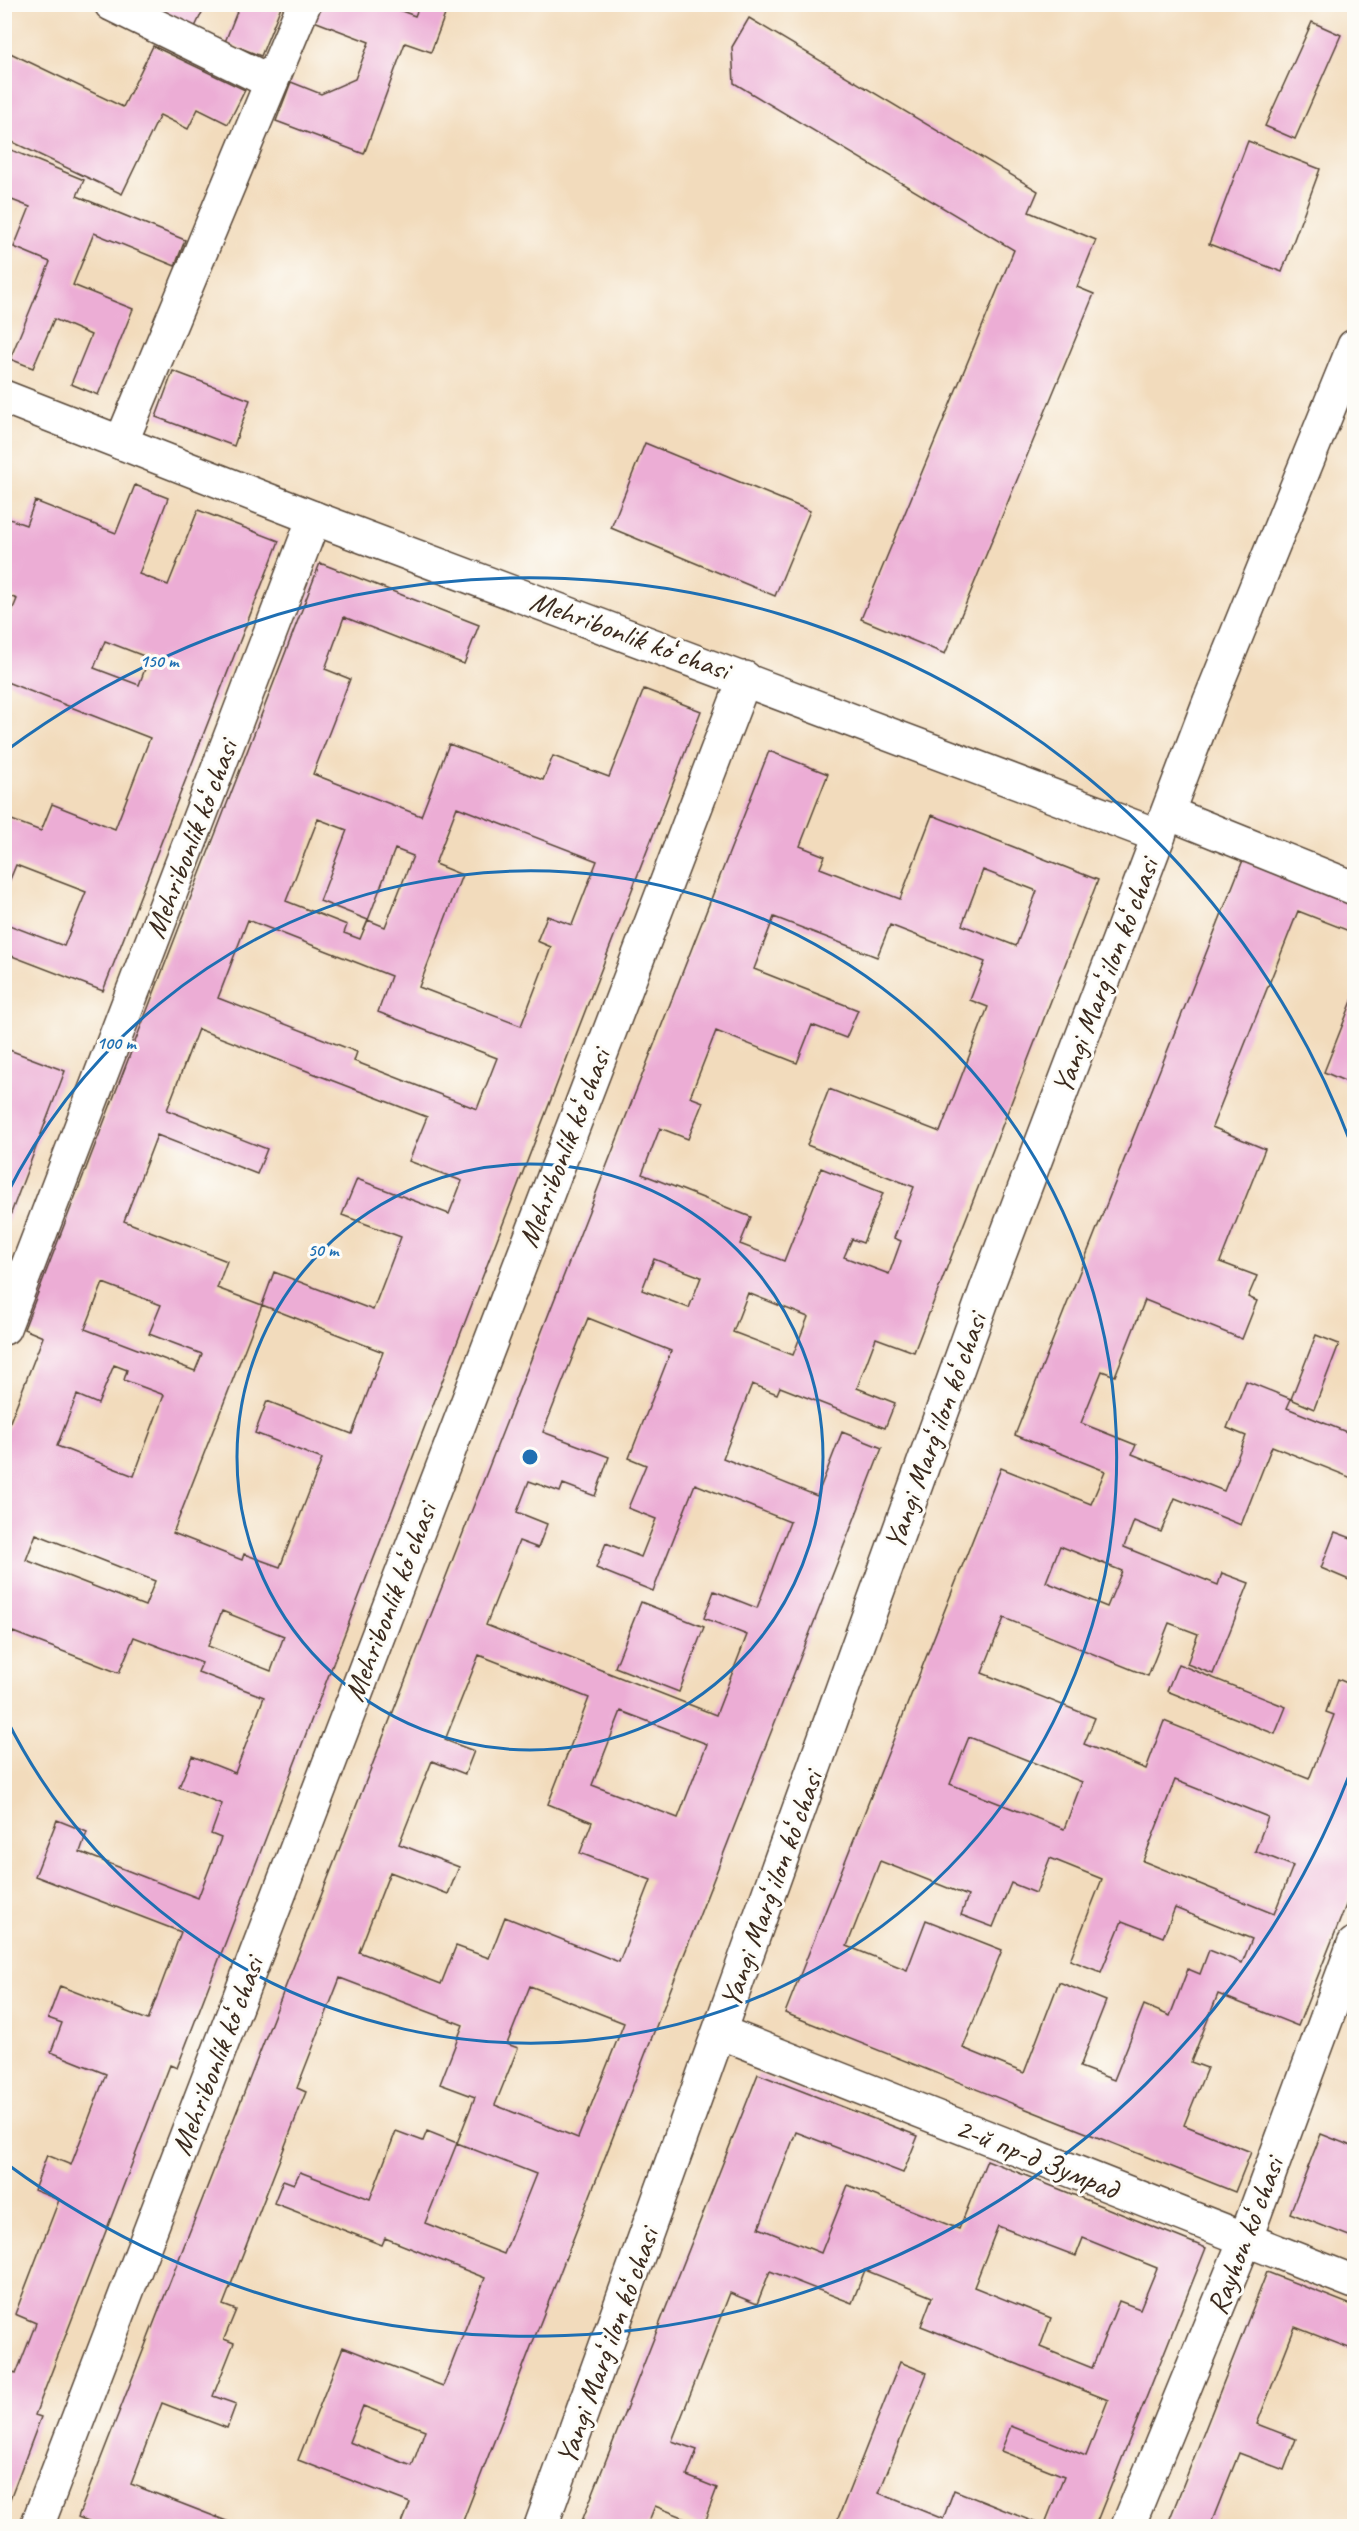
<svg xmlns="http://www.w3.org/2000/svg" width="1359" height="2531" viewBox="0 0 1359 2531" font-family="Caveat,sans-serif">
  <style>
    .building { fill: #ecadd5; fill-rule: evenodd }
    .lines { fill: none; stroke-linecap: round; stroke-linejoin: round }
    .minor-casing { stroke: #564536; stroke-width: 36 }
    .minor { stroke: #fff; stroke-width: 33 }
    .ring { fill: none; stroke: #1f6fb2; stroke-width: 3 }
    .labels { text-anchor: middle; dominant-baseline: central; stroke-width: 6; stroke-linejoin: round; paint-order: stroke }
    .street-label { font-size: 30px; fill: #3b2a1e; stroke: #fdfcf7 }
    .centre { fill: #1f6fb2; stroke: #fdfcf7; stroke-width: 3 }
    .ring-label { font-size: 18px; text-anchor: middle; font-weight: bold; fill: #1f6fb2; stroke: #fdfcf7; stroke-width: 6; stroke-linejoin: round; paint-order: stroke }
  </style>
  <rect width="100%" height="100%" fill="#fdfcf7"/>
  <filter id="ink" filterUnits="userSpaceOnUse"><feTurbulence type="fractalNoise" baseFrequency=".0167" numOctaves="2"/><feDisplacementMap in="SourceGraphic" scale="12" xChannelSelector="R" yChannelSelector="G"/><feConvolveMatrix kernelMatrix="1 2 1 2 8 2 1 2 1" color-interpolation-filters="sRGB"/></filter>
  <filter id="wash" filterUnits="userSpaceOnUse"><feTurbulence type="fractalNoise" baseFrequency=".008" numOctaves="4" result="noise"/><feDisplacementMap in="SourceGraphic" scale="24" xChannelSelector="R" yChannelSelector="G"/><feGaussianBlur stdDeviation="1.35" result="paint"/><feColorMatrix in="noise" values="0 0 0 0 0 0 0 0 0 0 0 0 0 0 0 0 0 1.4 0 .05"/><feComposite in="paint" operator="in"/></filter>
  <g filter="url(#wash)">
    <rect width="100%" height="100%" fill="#f2dbbc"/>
    <g id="blocks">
      <g class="building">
        <path d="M 149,4 L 206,4 L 195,27 Z"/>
        <path d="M 240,4 L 282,4 L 261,56 L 225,42 Z"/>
        <path d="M 321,4 L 383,4 L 415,16 L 420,4 L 449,4 L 431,52 L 405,43 L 364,154 L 276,121 L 291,82 L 321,94 L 355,79 L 369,42 L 314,21 Z"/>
        <path d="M 749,18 L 1038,191 L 1029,212 L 1096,240 L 1077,287 L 1094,294 L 945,654 L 861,619 L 1014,250 L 734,83 L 732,47 Z"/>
        <path d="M 1312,22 L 1341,35 L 1295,139 L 1265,126 Z"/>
        <path d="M 153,46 L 245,90 L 228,124 L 198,109 L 188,129 L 160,115 L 122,194 L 4,138 L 4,50 L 123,107 Z"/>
        <path d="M 1248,141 L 1320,169 L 1282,272 L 1209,244 Z"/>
        <path d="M 4,147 L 84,180 L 77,196 L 185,240 L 175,266 L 94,233 L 73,285 L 133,309 L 98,395 L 71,384 L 91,335 L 54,319 L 33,368 L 10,359 L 50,262 L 14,247 L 30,207 L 4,197 Z"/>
        <path d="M 173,371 L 250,400 L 234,446 L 156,417 Z"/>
        <path d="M 645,443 L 810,511 L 775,596 L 611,528 Z"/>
        <path d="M 135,485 L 168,498 L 139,574 L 168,585 L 198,510 L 279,541 L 103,991 L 4,953 L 4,923 L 64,946 L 86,892 L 16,865 L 4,894 L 4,817 L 41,831 L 52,804 L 115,829 L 150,738 L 4,681 L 4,630 L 17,599 L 4,594 L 4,517 L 26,525 L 35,501 L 116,533 ZM 105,641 L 149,658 L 139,685 L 94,668 Z"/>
        <path d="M 320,563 L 479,625 L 464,664 L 344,617 L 325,669 L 350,679 L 313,774 L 421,816 L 449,744 L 543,780 L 553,756 L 609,777 L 644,689 L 701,711 L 177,2068 L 170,2065 L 35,2415 L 41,2417 L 5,2512 L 4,2369 L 16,2374 L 36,2323 L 15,2314 L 59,2200 L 34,2190 L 47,2155 L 71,2165 L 106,2074 L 51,2052 L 62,2023 L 48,2018 L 60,1986 L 148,2020 L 181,1932 L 35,1876 L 57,1820 L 87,1832 L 80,1852 L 198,1898 L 221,1838 L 211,1834 L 222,1804 L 179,1787 L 192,1756 L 235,1773 L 264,1697 L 198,1672 L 202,1663 L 134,1637 L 119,1673 L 13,1632 L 4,1654 L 4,1437 L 43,1337 L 24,1329 ZM 457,807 L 597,861 L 572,925 L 547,916 L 537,941 L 551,947 L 521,1026 L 419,987 L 462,875 L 435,864 ZM 318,819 L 347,830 L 320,901 L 368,920 L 360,939 L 344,933 L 347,925 L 286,901 ZM 395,849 L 413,856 L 385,927 L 368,920 ZM 248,920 L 391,976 L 378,1012 L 497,1058 L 477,1109 L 354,1061 L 357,1052 L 218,998 ZM 198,1029 L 427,1117 L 409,1161 L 462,1181 L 449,1214 L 357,1179 L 342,1215 L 401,1237 L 373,1310 L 274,1272 L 262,1305 L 383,1352 L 352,1434 L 267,1401 L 255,1433 L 322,1459 L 280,1567 L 244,1554 L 242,1560 L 173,1533 L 262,1305 L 217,1288 L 227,1261 L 124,1221 L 157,1135 L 257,1174 L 267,1149 L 167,1110 ZM 103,1283 L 161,1305 L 149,1334 L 202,1354 L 195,1371 L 85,1329 ZM 114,1365 L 127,1370 L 124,1380 L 164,1395 L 134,1476 L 57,1446 L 77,1395 L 98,1404 ZM 36,1534 L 155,1581 L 145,1606 L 26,1560 ZM 222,1611 L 284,1636 L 271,1671 L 208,1646 Z"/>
        <path d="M 769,751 L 828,774 L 800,846 L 825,856 L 820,868 L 900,899 L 932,815 L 1098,880 L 914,1352 L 876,1338 L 857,1388 L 895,1403 L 885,1428 L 780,1387 L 777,1394 L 752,1384 L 723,1458 L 817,1496 L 842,1432 L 882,1448 L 461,2526 L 401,2526 L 410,2503 L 298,2460 L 343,2347 L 443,2386 L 485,2278 L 385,2238 L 382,2245 L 274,2203 L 283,2180 L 294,2184 L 300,2172 L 370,2199 L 396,2131 L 423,2141 L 427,2131 L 457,2143 L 475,2097 L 440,2084 L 463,2025 L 340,1978 L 297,2088 L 306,2092 L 223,2305 L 236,2310 L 224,2339 L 234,2343 L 213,2396 L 236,2404 L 227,2428 L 162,2403 L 131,2484 L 229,2522 L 227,2526 L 101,2526 L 78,2517 ZM 983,870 L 1037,891 L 1016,946 L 962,925 ZM 774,917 L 877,957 L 890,925 L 985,962 L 970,1000 L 988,1007 L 940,1132 L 829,1089 L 807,1145 L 914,1187 L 894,1238 L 901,1241 L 889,1274 L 844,1257 L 852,1239 L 863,1243 L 883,1193 L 821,1168 L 784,1261 L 740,1244 L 751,1217 L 642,1174 L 660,1128 L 688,1139 L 703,1102 L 690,1097 L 716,1031 L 797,1063 L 812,1025 L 846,1038 L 858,1010 L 754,969 ZM 654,1259 L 701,1277 L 689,1308 L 642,1290 ZM 748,1293 L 808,1317 L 793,1355 L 733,1332 ZM 588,1318 L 671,1351 L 629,1458 L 646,1465 L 628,1508 L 656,1519 L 641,1557 L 606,1543 L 596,1568 L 653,1591 L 695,1484 L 790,1522 L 757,1608 L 714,1591 L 704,1618 L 747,1635 L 716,1715 L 486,1625 L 519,1541 L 538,1548 L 547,1524 L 517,1512 L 529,1481 L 560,1492 L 563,1484 L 595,1496 L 609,1457 L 543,1432 ZM 479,1655 L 589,1698 L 548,1804 L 592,1822 L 580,1853 L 651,1880 L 619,1962 L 505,1917 L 489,1958 L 456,1946 L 441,1984 L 359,1952 L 390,1872 L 448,1894 L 459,1867 L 399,1844 L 432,1761 L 465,1774 L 474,1751 L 445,1740 ZM 621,1711 L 707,1744 L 678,1818 L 592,1785 ZM 530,1986 L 624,2023 L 578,2138 L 495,2105 L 518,2048 L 507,2044 ZM 457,2143 L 536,2174 L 504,2254 L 425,2223 ZM 363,2406 L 425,2430 L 412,2466 L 349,2442 Z"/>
        <path d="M 1245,855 L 1354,898 L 1354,933 L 1298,911 L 1212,1127 L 1265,1149 L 1220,1262 L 1257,1276 L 1248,1297 L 1257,1301 L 1242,1339 L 1145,1300 L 1115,1376 L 1102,1371 L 1081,1423 L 1136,1445 L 1132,1454 L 1224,1491 L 1246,1436 L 1227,1428 L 1246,1381 L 1291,1399 L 1287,1408 L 1354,1435 L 1354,1479 L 1272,1446 L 1241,1525 L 1175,1498 L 1161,1532 L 1134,1521 L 1124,1547 L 1218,1585 L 1222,1573 L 1249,1583 L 1213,1674 L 1187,1664 L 1198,1634 L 1169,1623 L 1148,1676 L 1004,1618 L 982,1673 L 1095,1718 L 1084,1744 L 1146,1769 L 1164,1721 L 1309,1779 L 1334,1715 L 1326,1712 L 1338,1679 L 1354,1686 L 1354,1885 L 1298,2026 L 1218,1994 L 1191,2062 L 1207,2068 L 1184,2125 L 1251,2152 L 1235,2192 L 785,2013 L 1001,1468 L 1091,1504 L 1105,1471 L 1015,1435 ZM 1060,1546 L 1122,1571 L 1107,1607 L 1046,1582 ZM 969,1737 L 1082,1782 L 1064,1829 L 950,1784 ZM 1175,1780 L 1268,1817 L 1255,1851 L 1293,1866 L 1274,1914 L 1143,1861 ZM 1050,1858 L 1102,1879 L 1070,1960 L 1101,1972 L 1122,1921 L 1163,1937 L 1175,1908 L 1252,1939 L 1242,1963 L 1209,1950 L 1200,1974 L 1188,1969 L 1170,2016 L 1144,2005 L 1114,2080 L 1080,2067 L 1106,2001 L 1059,1982 L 1024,2073 L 963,2048 L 1002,1950 L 926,1920 L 907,1970 L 847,1946 L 880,1861 L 968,1896 L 961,1915 L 993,1927 L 1011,1883 L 1036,1893 Z"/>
        <path d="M 1354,996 L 1354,1085 L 1324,1072 Z"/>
        <path d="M 4,1048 L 65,1071 L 5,1229 L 4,1099 L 9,1087 L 4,1085 Z"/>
        <path d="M 1316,1335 L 1339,1344 L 1314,1409 L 1291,1399 Z"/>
        <path d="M 1335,1532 L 1354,1539 L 1354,1582 L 1321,1568 Z"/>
        <path d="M 641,1602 L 704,1627 L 679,1692 L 615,1667 Z"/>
        <path d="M 1178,1664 L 1286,1707 L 1275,1734 L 1167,1691 Z"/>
        <path d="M 758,2074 L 918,2136 L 903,2173 L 796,2132 L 759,2228 L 821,2253 L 848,2185 L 959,2229 L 987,2160 L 1206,2248 L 1095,2526 L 851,2526 L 837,2521 L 900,2362 L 927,2373 L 879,2493 L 943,2519 L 954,2490 L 1044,2526 L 1064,2476 L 1001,2451 L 1011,2426 L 1086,2456 L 1108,2400 L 921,2326 L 932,2297 L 865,2270 L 852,2303 L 770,2271 L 757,2304 L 730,2293 L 672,2441 L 697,2450 L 687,2476 L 717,2488 L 703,2525 L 655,2506 L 647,2526 L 580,2526 ZM 998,2226 L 1076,2256 L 1083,2238 L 1157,2268 L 1140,2309 L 1119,2301 L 1092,2368 L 1040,2347 L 1051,2318 L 974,2287 Z"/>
        <path d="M 1321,2134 L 1354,2147 L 1354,2238 L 1290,2213 Z"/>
        <path d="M 1267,2272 L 1354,2306 L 1354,2350 L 1295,2327 L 1257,2424 L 1296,2439 L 1284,2470 L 1239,2453 L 1210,2526 L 1167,2526 Z"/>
      </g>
    </g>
  </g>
  <g filter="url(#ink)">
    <use href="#blocks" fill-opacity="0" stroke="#564536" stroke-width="1.5"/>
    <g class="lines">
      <defs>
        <g id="minor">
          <path d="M 111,4 L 271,82"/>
          <path d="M 4,397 L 314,518 L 1159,836"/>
          <path d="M 121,443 L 304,4"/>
          <path d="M 1168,813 L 1354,888"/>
          <path d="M 4,1328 L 314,518"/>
          <path d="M 720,2032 L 1354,2282"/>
          <path d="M 37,2526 L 745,678"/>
          <path d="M 541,2526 L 987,1287 L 1209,703 L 1354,346"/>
          <path d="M 1128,2526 L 1245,2240 L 1354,1944"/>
        </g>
      </defs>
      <use href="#minor" class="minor-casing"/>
      <use href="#minor" class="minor"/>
    </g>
  </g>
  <g class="ring">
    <circle cx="530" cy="1457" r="293"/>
    <path d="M6 1196A586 586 0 1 1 6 1718"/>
    <path d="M1353 1765A879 879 0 0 1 7 2164M7 750A879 879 0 0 1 1353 1149"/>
  </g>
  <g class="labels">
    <g class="street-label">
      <text transform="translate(630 635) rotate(20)">Mehribonlik koʻchasi</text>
      <text transform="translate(191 839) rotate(-69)">Mehribonlik koʻchasi</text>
      <text transform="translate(1105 976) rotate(-69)">Yangi Margʻilon koʻchasi</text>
      <text transform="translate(564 1148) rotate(-69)">Mehribonlik koʻchasi</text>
      <text transform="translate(935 1431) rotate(-70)">Yangi Margʻilon koʻchasi</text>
      <text transform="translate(390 1602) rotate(-69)">Mehribonlik koʻchasi</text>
      <text transform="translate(771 1889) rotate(-70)">Yangi Margʻilon koʻchasi</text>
      <text transform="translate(217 2056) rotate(-69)">Mehribonlik koʻchasi</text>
      <text transform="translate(1037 2158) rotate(22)">2-й пр-д Зумрад</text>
      <text transform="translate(1245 2236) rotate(-69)">Rayhon koʻchasi</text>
      <text transform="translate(607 2346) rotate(-70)">Yangi Margʻilon koʻchasi</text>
    </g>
  </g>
  <circle cx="530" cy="1457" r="9" class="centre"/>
  <g class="ring-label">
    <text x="159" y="667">150 m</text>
    <text x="116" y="1049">100 m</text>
    <text x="323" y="1256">50 m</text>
  </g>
  <rect width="1359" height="2531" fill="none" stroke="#fdfcf7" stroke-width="24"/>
</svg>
